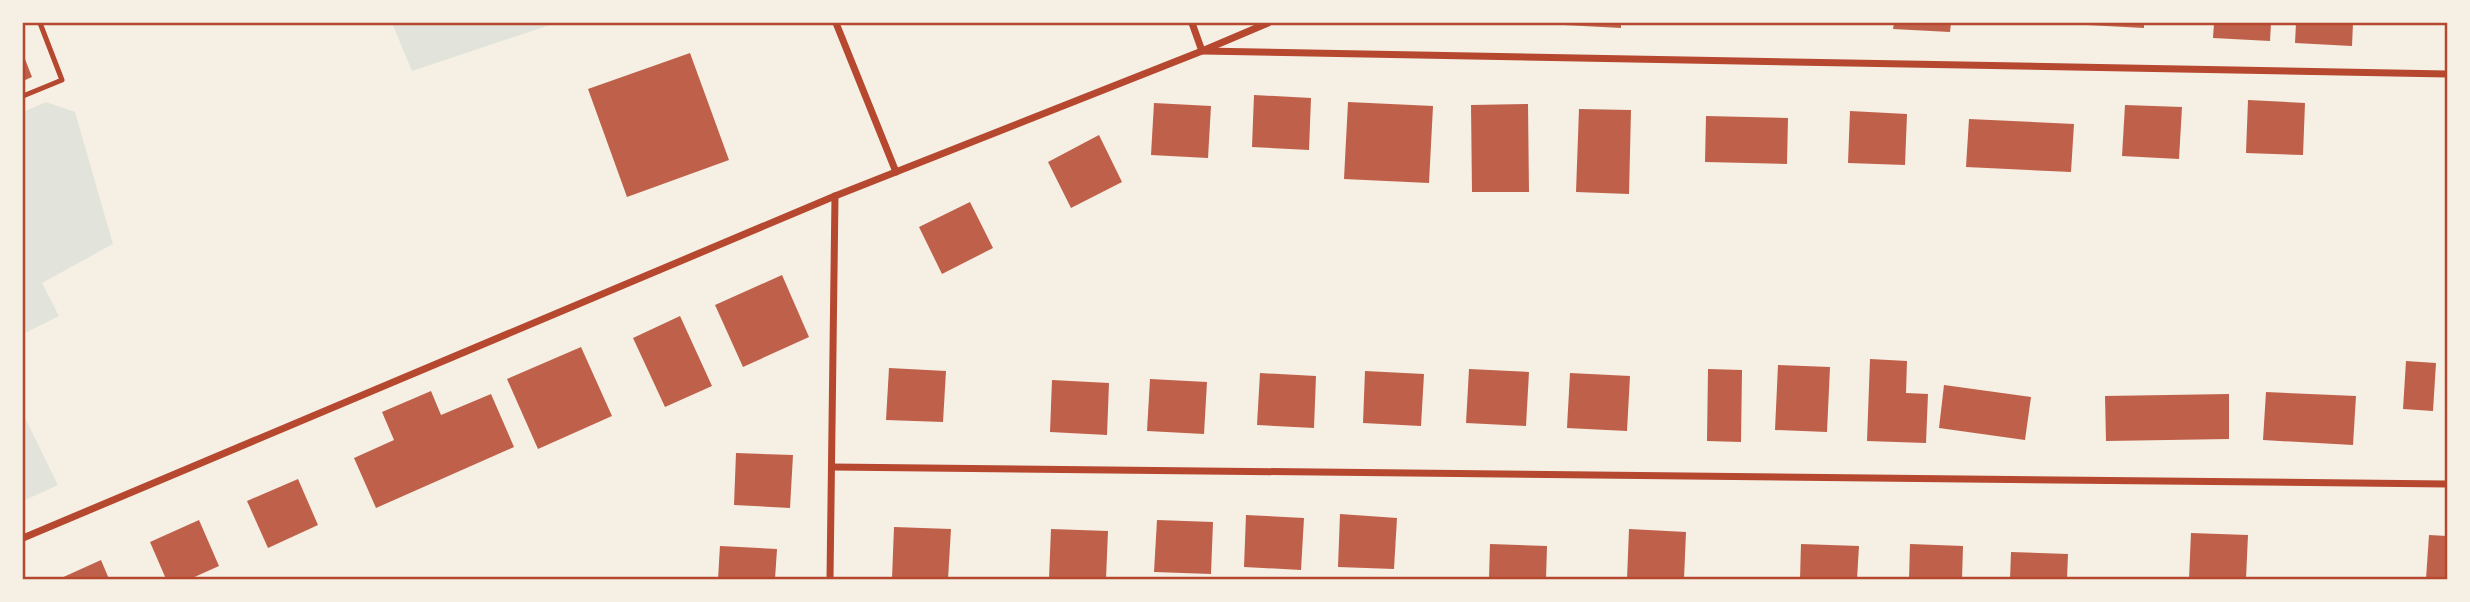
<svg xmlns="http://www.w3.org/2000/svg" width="2470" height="602" viewBox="0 0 2470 602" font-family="Inter,sans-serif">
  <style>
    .green { fill: #e2e4dc }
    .building { fill: #bf614a }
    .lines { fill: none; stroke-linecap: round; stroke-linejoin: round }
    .service { stroke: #b5482f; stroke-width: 5 }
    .minor { stroke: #b5482f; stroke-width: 7 }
    .neatline { fill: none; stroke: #b5482f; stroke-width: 2.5 }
  </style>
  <rect width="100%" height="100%" fill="#f6efe4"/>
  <g class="green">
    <path d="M 392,23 L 556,23 L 412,71 Z"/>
    <path d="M 46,102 L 75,112 L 113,244 L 42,283 L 59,316 L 23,334 L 23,112 Z"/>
    <path d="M 23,414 L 58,485 L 23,501 Z"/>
  </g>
  <g class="building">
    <path d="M 1564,23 L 1621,23 L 1621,28 L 1564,25 Z"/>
    <path d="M 1894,23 L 1951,23 L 1950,32 L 1893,29 Z"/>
    <path d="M 2087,23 L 2144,23 L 2144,28 L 2087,25 Z"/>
    <path d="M 2214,23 L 2271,23 L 2270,41 L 2213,38 Z"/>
    <path d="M 2296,23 L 2353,23 L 2352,46 L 2295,43 Z"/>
    <path d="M 690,53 L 729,160 L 627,197 L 588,89 Z"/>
    <path d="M 23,54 L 32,77 L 23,81 Z"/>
    <path d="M 1254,95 L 1311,98 L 1309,150 L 1252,147 Z"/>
    <path d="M 2248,100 L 2305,103 L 2303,155 L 2246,153 Z"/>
    <path d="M 1348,102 L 1433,106 L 1429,183 L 1344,179 Z"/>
    <path d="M 1154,103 L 1211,106 L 1208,158 L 1151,155 Z"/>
    <path d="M 1528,104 L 1529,192 L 1472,192 L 1471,105 Z"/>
    <path d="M 2125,105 L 2182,107 L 2179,159 L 2122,156 Z"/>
    <path d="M 1579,109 L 1631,110 L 1629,194 L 1576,192 Z"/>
    <path d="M 1850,111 L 1907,114 L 1905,165 L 1848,163 Z"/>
    <path d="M 1706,116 L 1788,118 L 1787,164 L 1705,162 Z"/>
    <path d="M 1969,119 L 2074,124 L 2071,172 L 1966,167 Z"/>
    <path d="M 1099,135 L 1122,182 L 1071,208 L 1048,162 Z"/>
    <path d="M 970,202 L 993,248 L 942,274 L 919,227 Z"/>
    <path d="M 782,275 L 809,337 L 743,367 L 715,305 Z"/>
    <path d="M 680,316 L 712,386 L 665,407 L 633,338 Z"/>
    <path d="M 581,347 L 612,416 L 538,449 L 507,379 Z"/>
    <path d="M 1870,359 L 1907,361 L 1906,393 L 1928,394 L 1926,443 L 1867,441 Z"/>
    <path d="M 2406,361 L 2436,363 L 2433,411 L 2403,409 Z"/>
    <path d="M 1778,365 L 1830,367 L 1827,432 L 1775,430 Z"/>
    <path d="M 889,368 L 946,371 L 943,422 L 886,420 Z"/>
    <path d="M 1469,369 L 1529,372 L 1526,426 L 1466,423 Z"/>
    <path d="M 1708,369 L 1742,370 L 1741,442 L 1707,441 Z"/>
    <path d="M 1365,371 L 1424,374 L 1421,426 L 1363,423 Z"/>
    <path d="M 1260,373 L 1316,376 L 1314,428 L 1257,425 Z"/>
    <path d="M 1570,373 L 1630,376 L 1627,431 L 1567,428 Z"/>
    <path d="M 1150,379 L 1207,382 L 1204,434 L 1147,431 Z"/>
    <path d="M 1052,380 L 1109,383 L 1107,435 L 1050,432 Z"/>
    <path d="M 1944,385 L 2031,397 L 2025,440 L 1939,428 Z"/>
    <path d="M 431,391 L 441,415 L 491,394 L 514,447 L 376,508 L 354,458 L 394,440 L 382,412 Z"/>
    <path d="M 2266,392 L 2356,396 L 2353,445 L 2263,440 Z"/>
    <path d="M 2229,394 L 2229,439 L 2106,441 L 2105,396 Z"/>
    <path d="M 736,453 L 793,455 L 790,508 L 734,505 Z"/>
    <path d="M 298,479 L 318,525 L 268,548 L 247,501 Z"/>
    <path d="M 1340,514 L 1397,518 L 1394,569 L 1338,567 Z"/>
    <path d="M 1246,515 L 1304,518 L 1301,570 L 1244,567 Z"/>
    <path d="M 199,520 L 219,566 L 190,579 L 166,579 L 150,542 Z"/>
    <path d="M 1157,520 L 1213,522 L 1211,574 L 1154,572 Z"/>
    <path d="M 894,527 L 951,529 L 948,579 L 892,579 Z"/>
    <path d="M 1051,529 L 1108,531 L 1106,579 L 1049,579 Z"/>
    <path d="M 1629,529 L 1686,532 L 1684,579 L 1627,579 Z"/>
    <path d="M 2191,533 L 2248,535 L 2246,579 L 2189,579 Z"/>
    <path d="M 2429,535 L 2447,536 L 2447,579 L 2426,579 Z"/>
    <path d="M 1490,544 L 1547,546 L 1546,579 L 1489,579 Z"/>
    <path d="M 1801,544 L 1859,546 L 1857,579 L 1800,579 Z"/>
    <path d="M 1910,544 L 1963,546 L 1962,579 L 1909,579 Z"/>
    <path d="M 720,546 L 777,549 L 775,579 L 718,579 Z"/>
    <path d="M 2011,552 L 2068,554 L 2067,579 L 2010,579 Z"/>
    <path d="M 101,560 L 109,579 L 59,579 Z"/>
  </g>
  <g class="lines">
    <path class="service" d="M 23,96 L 62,80 L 40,23"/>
    <g class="minor">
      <path d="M 836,23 L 896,172"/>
      <path d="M 1192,23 L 1202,51 L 2447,74"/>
      <path d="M 832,467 L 2447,484"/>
      <path d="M 23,538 L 835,196 L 1202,51 L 1268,23"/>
      <path d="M 830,579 L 835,196"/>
    </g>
  </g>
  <rect width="2470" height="602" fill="none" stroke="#f6efe4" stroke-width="49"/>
  <rect x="24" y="24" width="2422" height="554" class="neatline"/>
</svg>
